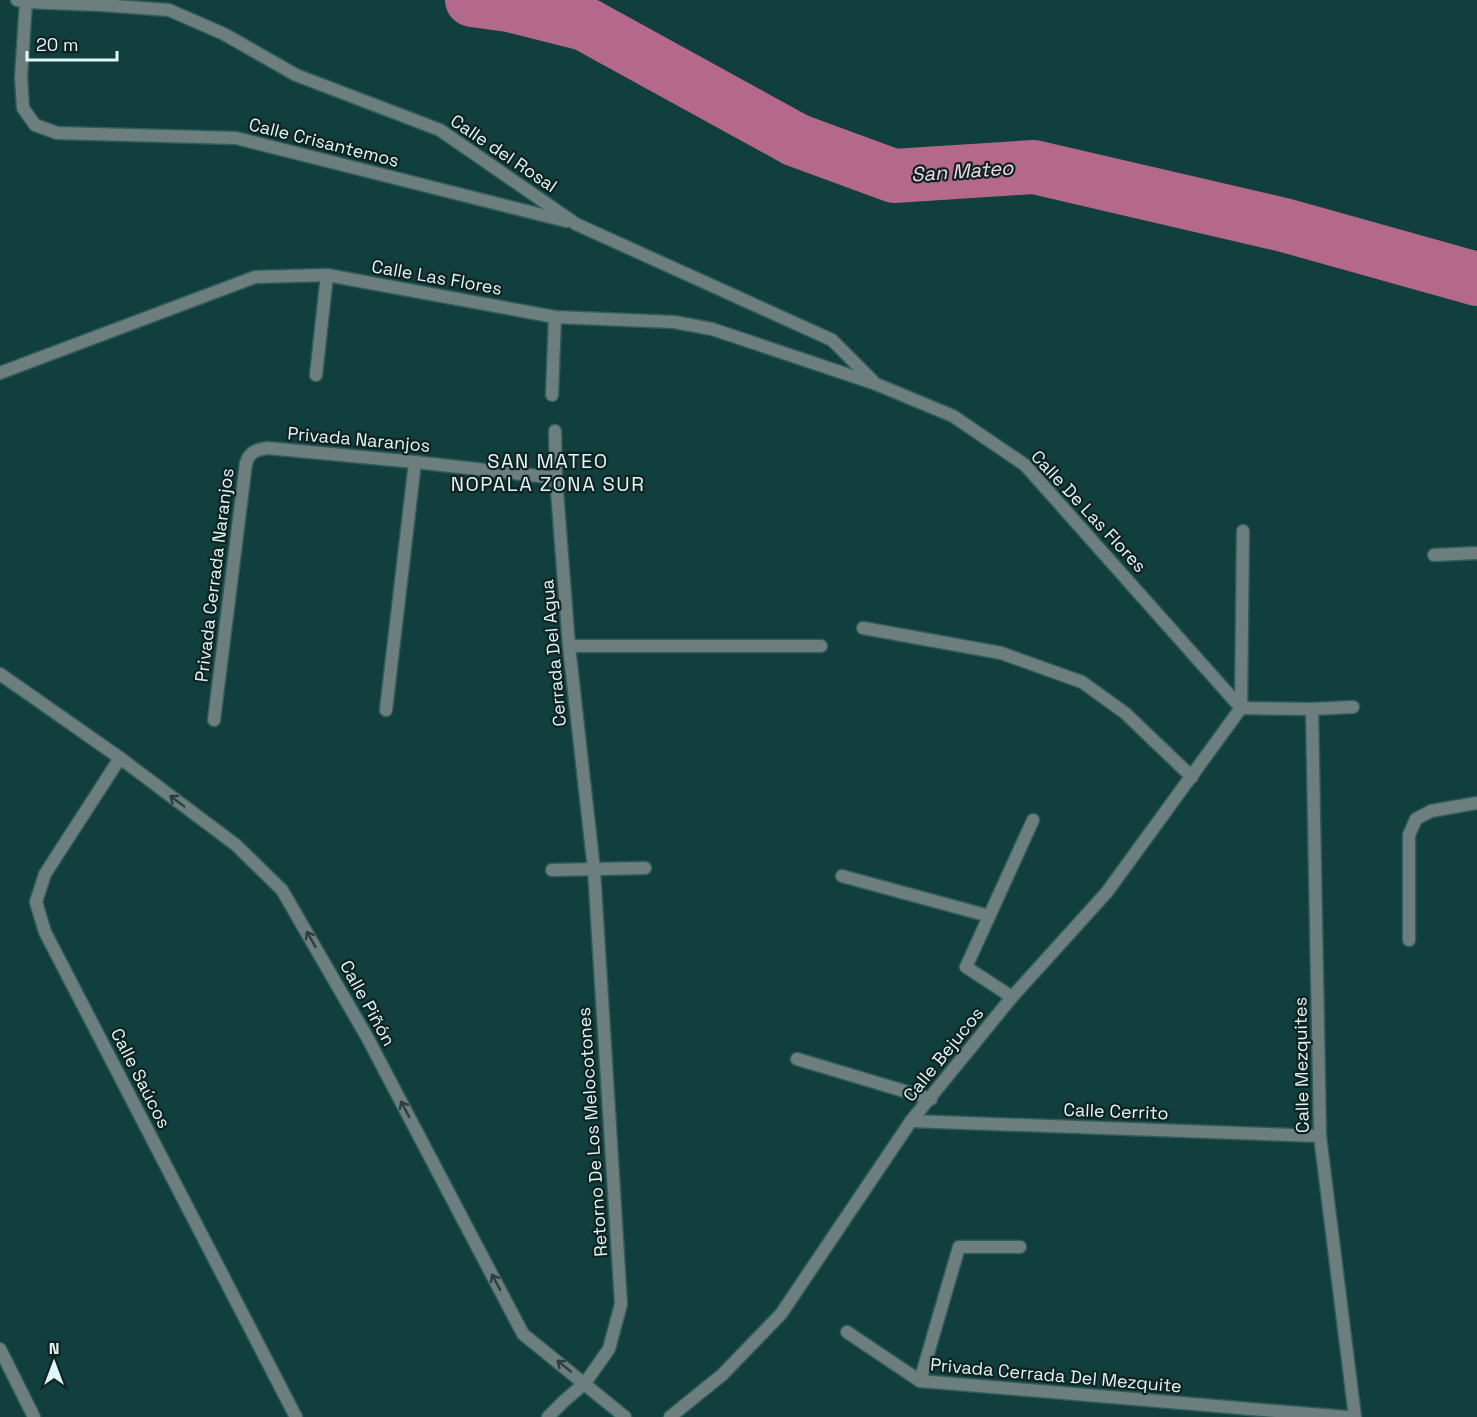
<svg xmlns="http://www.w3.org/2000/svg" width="1477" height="1417" viewBox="0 0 1477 1417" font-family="'Space Grotesk',sans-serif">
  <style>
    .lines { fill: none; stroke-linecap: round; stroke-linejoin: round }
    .river { stroke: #b5698a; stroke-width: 54 }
    .minor-casing { stroke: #315c5b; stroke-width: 15 }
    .tertiary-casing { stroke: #315c5b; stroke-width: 15 }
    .minor { stroke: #6c7f7e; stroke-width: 12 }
    .tertiary { stroke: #6c7f7e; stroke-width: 12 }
    .oneway { stroke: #2c3e3e }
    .labels { text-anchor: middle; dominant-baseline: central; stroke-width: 4.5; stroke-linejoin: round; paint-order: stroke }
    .street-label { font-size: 18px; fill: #dff7f5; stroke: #102222 }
    .water-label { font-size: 20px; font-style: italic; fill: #f1dae3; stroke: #102222 }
    .neighbourhood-label { font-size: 20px; letter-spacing: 1.5px; fill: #dff7f5; stroke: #102222 }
  </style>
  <rect width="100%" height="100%" fill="#103f3e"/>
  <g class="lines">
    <path class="river" d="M 472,0 L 509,5 L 585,24 L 796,140 L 894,176 L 1034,167 L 1284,225 L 1477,279"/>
    <defs>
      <g id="minor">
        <path d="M 17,0 L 26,2 L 101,5 L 169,10 L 224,34 L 296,75 L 440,130 L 576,224 L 832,340 L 873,381"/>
        <path d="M 26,2 L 21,77 L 23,108 L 35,125 L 57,133 L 236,138 L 566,221"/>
        <path d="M 0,373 L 255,277 L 327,275 L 555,317 L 674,322 L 712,329 L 876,384 L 953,416 L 1025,465 L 1241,708"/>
        <path d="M 316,375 L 327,275"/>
        <path d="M 552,395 L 555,317"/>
        <path d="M 555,431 L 556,478 L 569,646 L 594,870 L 621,1304 L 609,1349 L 585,1383"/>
        <path d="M 1434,555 L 1477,553"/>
        <path d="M 863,628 L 1001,653 L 1082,682 L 1125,713 L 1192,777"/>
        <path d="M 569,646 L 821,646"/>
        <path d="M 1241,708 L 1243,531"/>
        <path d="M 1241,708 L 1312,709 L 1353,707"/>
        <path d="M 1312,709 L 1320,1136 L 1355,1417"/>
        <path d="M 386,710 L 415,462"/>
        <path d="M 214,720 L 246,463 C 250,452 255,450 267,448 L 415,462 L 556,478"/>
        <path d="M 120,758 L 45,874 L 36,902 L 45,932 L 296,1417"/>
        <path d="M 552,870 L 645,868"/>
        <path d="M 842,876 L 989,916"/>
        <path d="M 1409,940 L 1409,835 L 1416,819 L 1431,811 L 1477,803"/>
        <path d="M 1012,997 L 966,967 L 1033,820"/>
        <path d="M 797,1059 L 931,1099"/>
        <path d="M 911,1121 L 1320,1136"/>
        <path d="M 847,1332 L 920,1381 L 1347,1417"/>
        <path d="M 0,1349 L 34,1417"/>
        <path d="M 920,1381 L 959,1247 L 1020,1247"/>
        <path d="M 670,1417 L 722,1375 L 781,1314 L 911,1121 L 1012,997 L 1107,892 L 1241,708"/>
      </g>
      <g id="tertiary">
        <path d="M 0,674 L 120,758 L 236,845 L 282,890 L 367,1037 L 523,1334 L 625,1417"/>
        <path d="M 548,1417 L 564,1401 L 585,1383"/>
      </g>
    </defs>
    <use href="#minor" class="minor-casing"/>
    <use href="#tertiary" class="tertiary-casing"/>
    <use href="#minor" class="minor"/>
    <use href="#tertiary" class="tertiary"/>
  </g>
  <defs><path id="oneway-shaft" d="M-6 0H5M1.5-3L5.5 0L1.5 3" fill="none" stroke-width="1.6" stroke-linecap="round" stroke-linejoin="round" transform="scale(1.5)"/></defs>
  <g class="oneway">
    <use href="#oneway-shaft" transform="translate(177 801) rotate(-143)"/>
    <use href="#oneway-shaft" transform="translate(311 939) rotate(-120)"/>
    <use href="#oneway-shaft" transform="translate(405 1109) rotate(-118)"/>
    <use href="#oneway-shaft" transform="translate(496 1282) rotate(-118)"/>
    <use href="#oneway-shaft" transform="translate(564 1366) rotate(-141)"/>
  </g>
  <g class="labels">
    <g class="street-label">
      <text transform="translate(324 142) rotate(14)">Calle Crisantemos</text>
      <text transform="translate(504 153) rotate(34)">Calle del Rosal</text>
      <text transform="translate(437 277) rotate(10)">Calle Las Flores</text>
      <text transform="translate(359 439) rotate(5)">Privada Naranjos</text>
      <text transform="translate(1089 511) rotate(47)">Calle De Las Flores</text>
      <text transform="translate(214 575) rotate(-83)">Privada Cerrada Naranjos</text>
      <text transform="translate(553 653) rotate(-95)">Cerrada Del Agua</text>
      <text transform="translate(368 1003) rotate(61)">Calle Piñón</text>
      <text transform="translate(943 1054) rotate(-51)">Calle Bejucos</text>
      <text transform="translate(1301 1065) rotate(-91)">Calle Mezquites</text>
      <text transform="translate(141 1078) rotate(63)">Calle Saúcos</text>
      <text transform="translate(1116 1111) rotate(2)">Calle Cerrito</text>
      <text transform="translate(592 1132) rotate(-94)">Retorno De Los Melocotones</text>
      <text transform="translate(1056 1375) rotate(5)">Privada Cerrada Del Mezquite</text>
    </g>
    <g class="water-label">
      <text transform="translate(962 171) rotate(-4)">San Mateo</text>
    </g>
    <g class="neighbourhood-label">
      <text x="548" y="461">SAN MATEO<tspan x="548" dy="23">NOPALA ZONA SUR</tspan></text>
    </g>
  </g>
  <g transform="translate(54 1363)" stroke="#102222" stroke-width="4.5" paint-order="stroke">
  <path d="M0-4.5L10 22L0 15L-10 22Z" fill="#dff7f5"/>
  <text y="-9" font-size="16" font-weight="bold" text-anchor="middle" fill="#dff7f5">N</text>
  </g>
  <path d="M27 51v9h90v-9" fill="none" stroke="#dff7f5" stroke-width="3"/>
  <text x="36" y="51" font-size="18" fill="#dff7f5" stroke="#102222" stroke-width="4.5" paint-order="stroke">20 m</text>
</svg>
